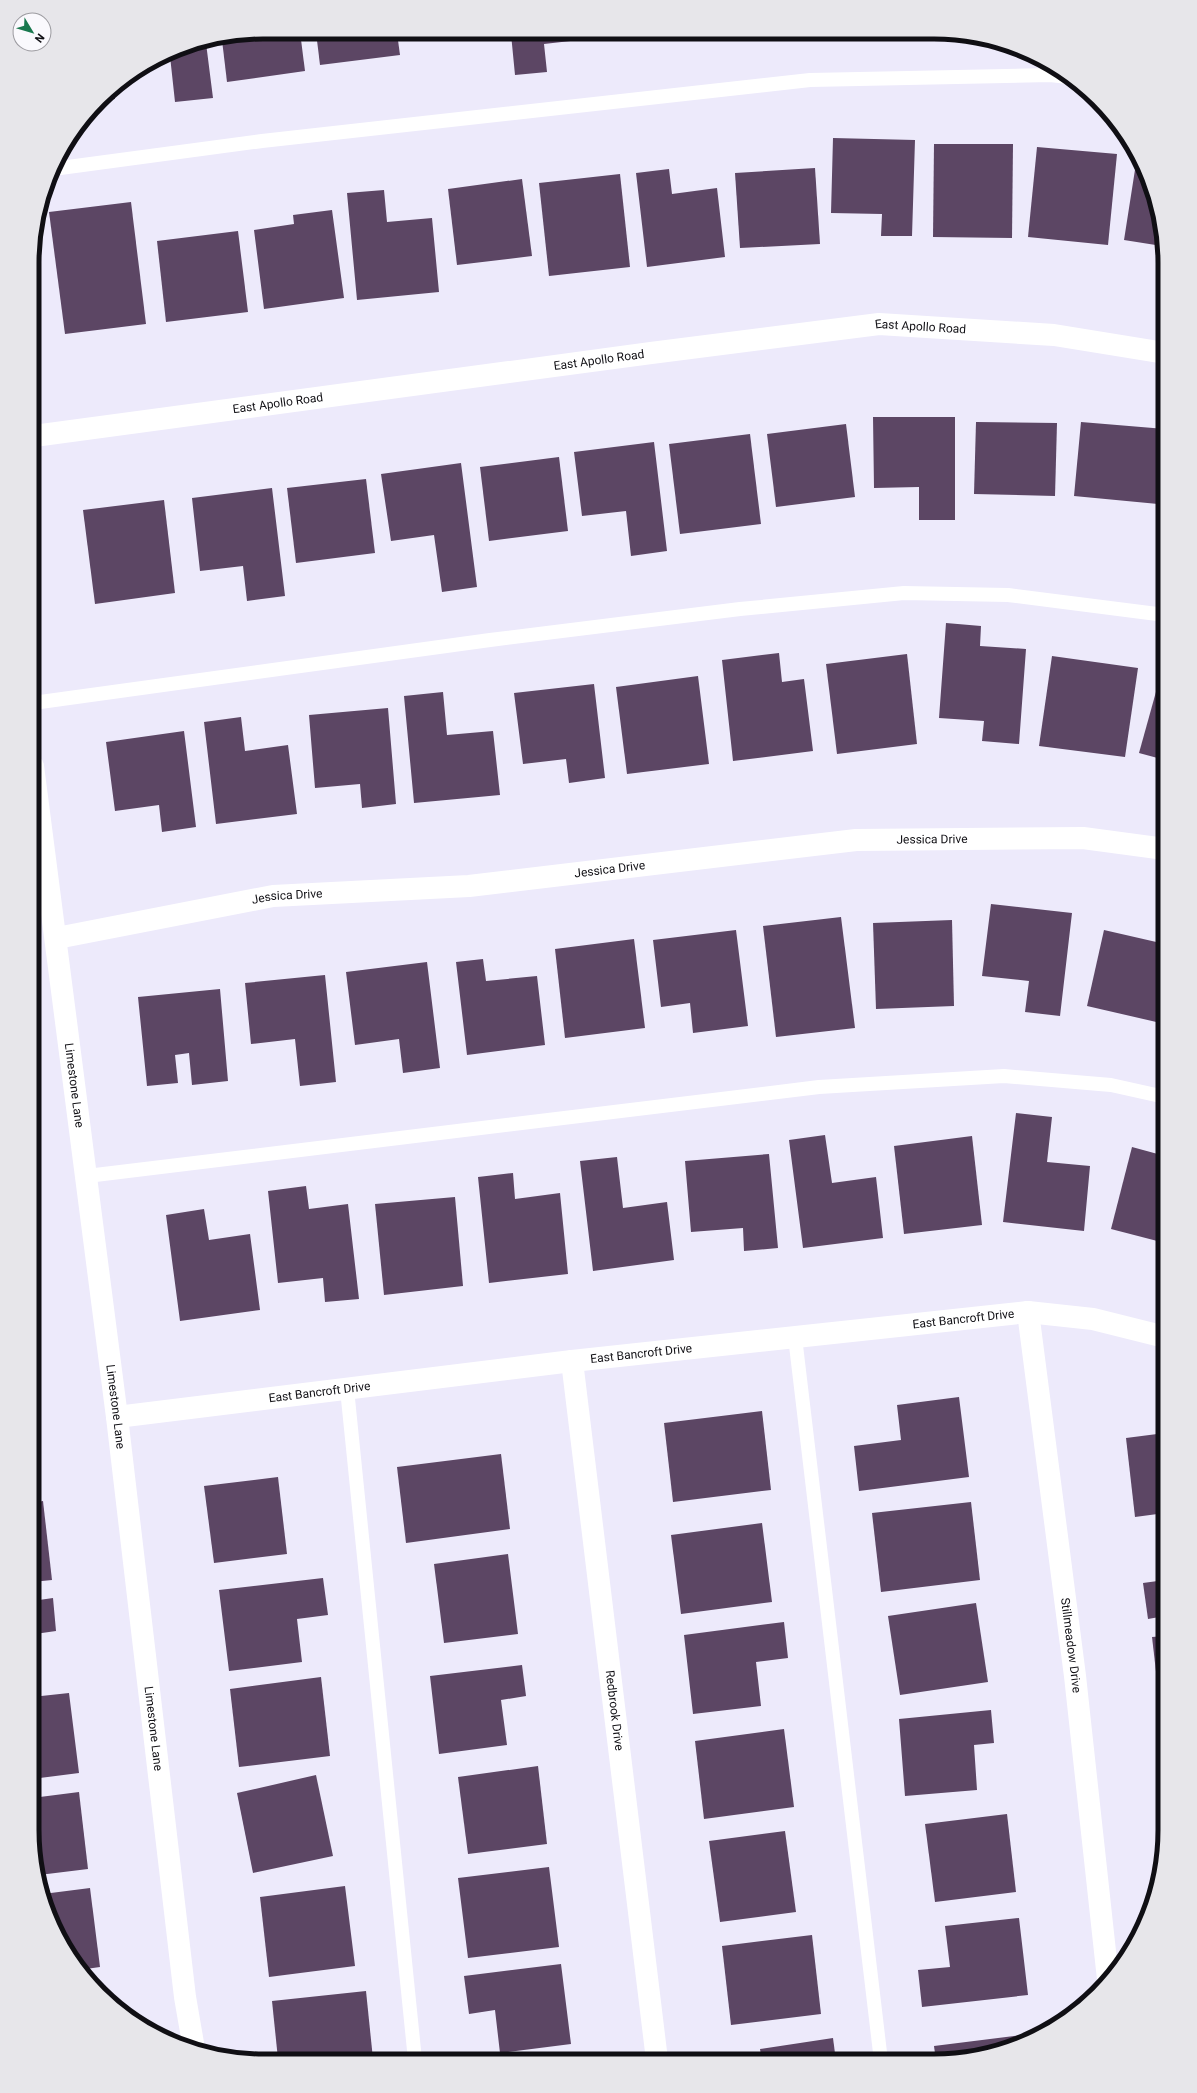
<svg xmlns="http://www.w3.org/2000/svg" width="1197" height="2093" viewBox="0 0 1197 2093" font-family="Roboto,sans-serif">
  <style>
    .building { fill: #5c4664 }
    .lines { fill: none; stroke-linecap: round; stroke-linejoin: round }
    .service { stroke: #fff; stroke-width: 14 }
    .minor { stroke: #fff; stroke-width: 22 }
    .labels { text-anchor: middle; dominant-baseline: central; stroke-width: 4; stroke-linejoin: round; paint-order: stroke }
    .street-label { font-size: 12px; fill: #100f14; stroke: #faf9fd }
    .rim { fill: none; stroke: #100f14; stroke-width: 5 }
  </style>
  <rect width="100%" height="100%" fill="#edeafb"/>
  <g class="building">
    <path d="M 263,32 L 300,32 L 305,71 L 227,82 L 222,40 Z"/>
    <path d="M 316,32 L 397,33 L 400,55 L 320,65 Z"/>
    <path d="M 412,33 L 437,33 L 437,34 L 413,37 Z"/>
    <path d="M 511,34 L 587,34 L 588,39 L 544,44 L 547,72 L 515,75 Z"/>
    <path d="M 206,43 L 213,98 L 175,102 L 170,56 L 163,57 L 175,49 Z"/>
    <path d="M 114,87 L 115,99 L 102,101 L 110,89 Z"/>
    <path d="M 833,138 L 915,140 L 912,236 L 881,236 L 882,214 L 831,213 Z"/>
    <path d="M 934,144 L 1013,144 L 1012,238 L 933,237 Z"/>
    <path d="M 1037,147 L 1117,154 L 1108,245 L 1028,237 Z"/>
    <path d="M 1137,157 L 1153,188 L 1162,246 L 1124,240 Z"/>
    <path d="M 815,168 L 820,244 L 740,248 L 735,173 Z"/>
    <path d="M 669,169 L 672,194 L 717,188 L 725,257 L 647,267 L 636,173 Z"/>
    <path d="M 620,174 L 630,267 L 549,276 L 539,183 Z"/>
    <path d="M 522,179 L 532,256 L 457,265 L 448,189 Z"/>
    <path d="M 384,190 L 387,222 L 432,218 L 439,292 L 357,300 L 347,193 Z"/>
    <path d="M 131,202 L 146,324 L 65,334 L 49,212 Z"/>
    <path d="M 332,210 L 344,298 L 264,309 L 254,230 L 294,224 L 293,215 Z"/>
    <path d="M 238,231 L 248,312 L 166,322 L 157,241 Z"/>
    <path d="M 873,417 L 955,417 L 955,520 L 919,520 L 919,487 L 874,488 Z"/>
    <path d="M 976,422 L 1057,423 L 1055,496 L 974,494 Z"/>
    <path d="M 1081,422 L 1165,429 L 1158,504 L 1074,496 Z"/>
    <path d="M 846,424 L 855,497 L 776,507 L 767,434 Z"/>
    <path d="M 750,434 L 761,524 L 680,534 L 669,444 Z"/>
    <path d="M 654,442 L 667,551 L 631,556 L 626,511 L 582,516 L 574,452 Z"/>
    <path d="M 559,457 L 568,531 L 489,541 L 480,467 Z"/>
    <path d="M 461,463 L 477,587 L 442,592 L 434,535 L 391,541 L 381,474 Z"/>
    <path d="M 366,479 L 375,553 L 296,563 L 287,488 Z"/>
    <path d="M 272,488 L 285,596 L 247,601 L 243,566 L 200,571 L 192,498 Z"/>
    <path d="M 164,500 L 175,593 L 95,604 L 83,510 Z"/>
    <path d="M 946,623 L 981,626 L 980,646 L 1026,649 L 1019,744 L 982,741 L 984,721 L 939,718 Z"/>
    <path d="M 779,653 L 782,682 L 804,679 L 813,751 L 733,761 L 722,660 Z"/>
    <path d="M 907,654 L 917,744 L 837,754 L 826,664 Z"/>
    <path d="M 1052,656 L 1138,668 L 1125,757 L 1039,746 Z"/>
    <path d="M 1164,663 L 1165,663 L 1165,760 L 1139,753 Z"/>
    <path d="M 698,676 L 709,764 L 627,774 L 616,687 Z"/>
    <path d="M 594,684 L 605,778 L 569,783 L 566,759 L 523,764 L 514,693 Z"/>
    <path d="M 443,692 L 447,735 L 493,731 L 500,795 L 414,803 L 404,696 Z"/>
    <path d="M 388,708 L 396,804 L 362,808 L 360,784 L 315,788 L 309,715 Z"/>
    <path d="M 241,717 L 245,751 L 288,745 L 297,814 L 216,824 L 204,722 Z"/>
    <path d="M 184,731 L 196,827 L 162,832 L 159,805 L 115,811 L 106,742 Z"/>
    <path d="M 991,904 L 1072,913 L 1060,1016 L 1025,1012 L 1029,981 L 982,976 Z"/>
    <path d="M 841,917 L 855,1028 L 776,1037 L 763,926 Z"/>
    <path d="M 952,920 L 954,1006 L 876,1009 L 873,923 Z"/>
    <path d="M 736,930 L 748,1026 L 693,1033 L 690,1003 L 661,1007 L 653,940 Z"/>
    <path d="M 1104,930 L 1165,944 L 1165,1024 L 1087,1006 Z"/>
    <path d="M 634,939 L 645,1028 L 565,1038 L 555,949 Z"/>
    <path d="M 483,959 L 486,981 L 537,976 L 545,1045 L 467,1055 L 456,962 Z"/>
    <path d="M 427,962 L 440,1068 L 403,1073 L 399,1039 L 355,1045 L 346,972 Z"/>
    <path d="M 325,975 L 336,1082 L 300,1086 L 295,1039 L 251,1044 L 245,983 Z"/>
    <path d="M 220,989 L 228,1081 L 192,1085 L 189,1053 L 175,1055 L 178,1083 L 147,1086 L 138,997 Z"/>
    <path d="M 1016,1113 L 1052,1117 L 1047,1162 L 1090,1166 L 1084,1231 L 1003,1222 Z"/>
    <path d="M 825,1135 L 832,1183 L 876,1177 L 883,1238 L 803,1248 L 789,1140 Z"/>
    <path d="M 972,1136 L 982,1225 L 904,1234 L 894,1146 Z"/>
    <path d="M 1132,1147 L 1165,1156 L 1165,1243 L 1111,1229 Z"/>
    <path d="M 769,1154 L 778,1248 L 744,1251 L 743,1228 L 691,1232 L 685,1161 Z"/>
    <path d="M 617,1157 L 623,1208 L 667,1202 L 674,1260 L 593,1271 L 580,1161 Z"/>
    <path d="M 513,1173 L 515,1199 L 560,1193 L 568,1274 L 489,1283 L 478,1177 Z"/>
    <path d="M 306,1186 L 309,1209 L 348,1204 L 359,1299 L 325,1302 L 323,1278 L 278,1283 L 268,1191 Z"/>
    <path d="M 455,1197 L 463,1286 L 384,1295 L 375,1204 Z"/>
    <path d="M 204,1209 L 209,1240 L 250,1234 L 260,1310 L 180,1321 L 166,1215 Z"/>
    <path d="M 959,1397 L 969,1477 L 859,1491 L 854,1446 L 901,1440 L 897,1405 Z"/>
    <path d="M 762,1411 L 771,1490 L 673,1502 L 664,1423 Z"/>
    <path d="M 33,1413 L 41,1481 L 32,1482 Z"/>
    <path d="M 1165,1433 L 1165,1513 L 1135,1517 L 1126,1438 Z"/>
    <path d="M 501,1454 L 510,1529 L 406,1543 L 397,1467 Z"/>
    <path d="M 278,1477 L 287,1554 L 214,1563 L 204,1486 Z"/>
    <path d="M 43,1501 L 52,1580 L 32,1582 L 32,1503 Z"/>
    <path d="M 971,1502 L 980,1580 L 881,1592 L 872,1513 Z"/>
    <path d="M 762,1523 L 772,1602 L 681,1614 L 671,1535 Z"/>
    <path d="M 508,1554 L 518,1634 L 444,1643 L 434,1564 Z"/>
    <path d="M 323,1578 L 328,1615 L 297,1619 L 302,1662 L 229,1671 L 219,1590 Z"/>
    <path d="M 1165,1580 L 1165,1616 L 1148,1619 L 1143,1583 Z"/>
    <path d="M 53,1598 L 56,1631 L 35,1634 L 40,1678 L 32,1679 L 32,1601 Z"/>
    <path d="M 976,1603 L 988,1682 L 900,1695 L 888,1616 Z"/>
    <path d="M 784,1622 L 788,1658 L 756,1662 L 761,1706 L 693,1714 L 684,1635 Z"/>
    <path d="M 1165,1636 L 1165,1714 L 1161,1715 L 1152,1637 Z"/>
    <path d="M 522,1665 L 526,1696 L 501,1700 L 507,1745 L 439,1754 L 430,1676 Z"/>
    <path d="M 321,1677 L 330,1756 L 239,1767 L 230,1689 Z"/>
    <path d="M 69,1693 L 79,1773 L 32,1779 L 32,1697 Z"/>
    <path d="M 991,1710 L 994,1743 L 974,1745 L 977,1790 L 905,1796 L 899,1719 Z"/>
    <path d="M 784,1729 L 794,1807 L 704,1819 L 695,1741 Z"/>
    <path d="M 538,1766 L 547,1844 L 468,1854 L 458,1777 Z"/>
    <path d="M 316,1775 L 333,1856 L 253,1873 L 237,1793 Z"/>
    <path d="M 79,1792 L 88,1869 L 39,1875 L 32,1830 L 32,1798 Z"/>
    <path d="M 1007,1814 L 1016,1892 L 935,1902 L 925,1824 Z"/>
    <path d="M 785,1831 L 796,1912 L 720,1922 L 709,1841 Z"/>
    <path d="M 549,1867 L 559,1947 L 468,1958 L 458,1878 Z"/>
    <path d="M 345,1886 L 355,1966 L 269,1977 L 260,1897 Z"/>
    <path d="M 90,1888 L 100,1967 L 79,1970 L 44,1905 L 43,1894 Z"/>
    <path d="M 1019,1918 L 1028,1995 L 922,2007 L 918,1970 L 950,1967 L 945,1926 Z"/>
    <path d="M 812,1935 L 821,2014 L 731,2025 L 722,1946 Z"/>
    <path d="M 561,1964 L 571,2044 L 500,2053 L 495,2010 L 469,2014 L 464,1976 Z"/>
    <path d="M 105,1985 L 107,1998 L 95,1986 Z"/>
    <path d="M 366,1991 L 373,2059 L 278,2059 L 272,2001 Z"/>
    <path d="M 1031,2034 L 1032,2037 L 1009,2049 L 936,2061 L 934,2046 Z"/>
    <path d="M 833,2038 L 836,2061 L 762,2061 L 760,2049 Z"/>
  </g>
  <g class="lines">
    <g class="service">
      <path d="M 53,169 L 262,141 L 810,80 L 1050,75 L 1068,77"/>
      <path d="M 33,703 L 490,640 L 740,609 L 904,593 L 1008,595 L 1165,615"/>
      <path d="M 87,1176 L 819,1087 L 1004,1076 L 1111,1085 L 1165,1097"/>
      <path d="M 795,1337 L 881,2061"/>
      <path d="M 347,1389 L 415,2060"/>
    </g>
    <g class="minor">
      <path id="s1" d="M 34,436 L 651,353 L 879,324 L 1054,335 L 1165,353"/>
      <path id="s2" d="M 33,766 L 117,1417 L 185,1997 L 194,2049"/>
      <path id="s3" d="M 57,938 L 273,896 L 469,886 L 856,840 L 1083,838 L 1165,849"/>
      <path id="s4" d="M 1028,1312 L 1075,1676 L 1108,1979"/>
      <path id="s5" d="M 572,1361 L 657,2060"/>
      <path id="s6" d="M 117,1417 L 572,1361 L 1028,1312 L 1093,1319 L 1165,1337"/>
    </g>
  </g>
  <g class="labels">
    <g class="street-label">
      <text stroke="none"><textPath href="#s1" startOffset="894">East Apollo Road</textPath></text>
      <text stroke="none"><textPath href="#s1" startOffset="570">East Apollo Road</textPath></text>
      <text stroke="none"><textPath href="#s1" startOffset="246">East Apollo Road</textPath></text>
      <text stroke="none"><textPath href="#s3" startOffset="882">Jessica Drive</textPath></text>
      <text stroke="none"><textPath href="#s3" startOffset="558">Jessica Drive</textPath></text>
      <text stroke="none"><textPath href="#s3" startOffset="234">Jessica Drive</textPath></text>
      <text stroke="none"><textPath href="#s2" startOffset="322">Limestone Lane</textPath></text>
      <text stroke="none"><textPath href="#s6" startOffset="852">East Bancroft Drive</textPath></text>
      <text stroke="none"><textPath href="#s6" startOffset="528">East Bancroft Drive</textPath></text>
      <text stroke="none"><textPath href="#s6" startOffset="204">East Bancroft Drive</textPath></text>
      <text stroke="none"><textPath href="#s2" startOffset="646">Limestone Lane</textPath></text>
      <text stroke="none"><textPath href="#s4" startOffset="336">Stillmeadow Drive</textPath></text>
      <text stroke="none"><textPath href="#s5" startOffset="352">Redbrook Drive</textPath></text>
      <text stroke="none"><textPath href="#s2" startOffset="970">Limestone Lane</textPath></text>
    </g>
  </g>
  <path d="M0 0H1197V2093H0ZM263 39H934A224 224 0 0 1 1158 263V1830A224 224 0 0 1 934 2054H263A224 224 0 0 1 39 1830V263A224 224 0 0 1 263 39Z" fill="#e7e6ea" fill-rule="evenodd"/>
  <path class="rim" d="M263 39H934A224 224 0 0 1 1158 263V1830A224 224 0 0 1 934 2054H263A224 224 0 0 1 39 1830V263A224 224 0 0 1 263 39Z"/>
  <g transform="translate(32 32) rotate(128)"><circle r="19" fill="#faf9fd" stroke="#9c9ba0"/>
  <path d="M0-3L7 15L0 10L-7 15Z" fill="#19784e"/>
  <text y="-6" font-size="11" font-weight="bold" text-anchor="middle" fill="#100f14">N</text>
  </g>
</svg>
